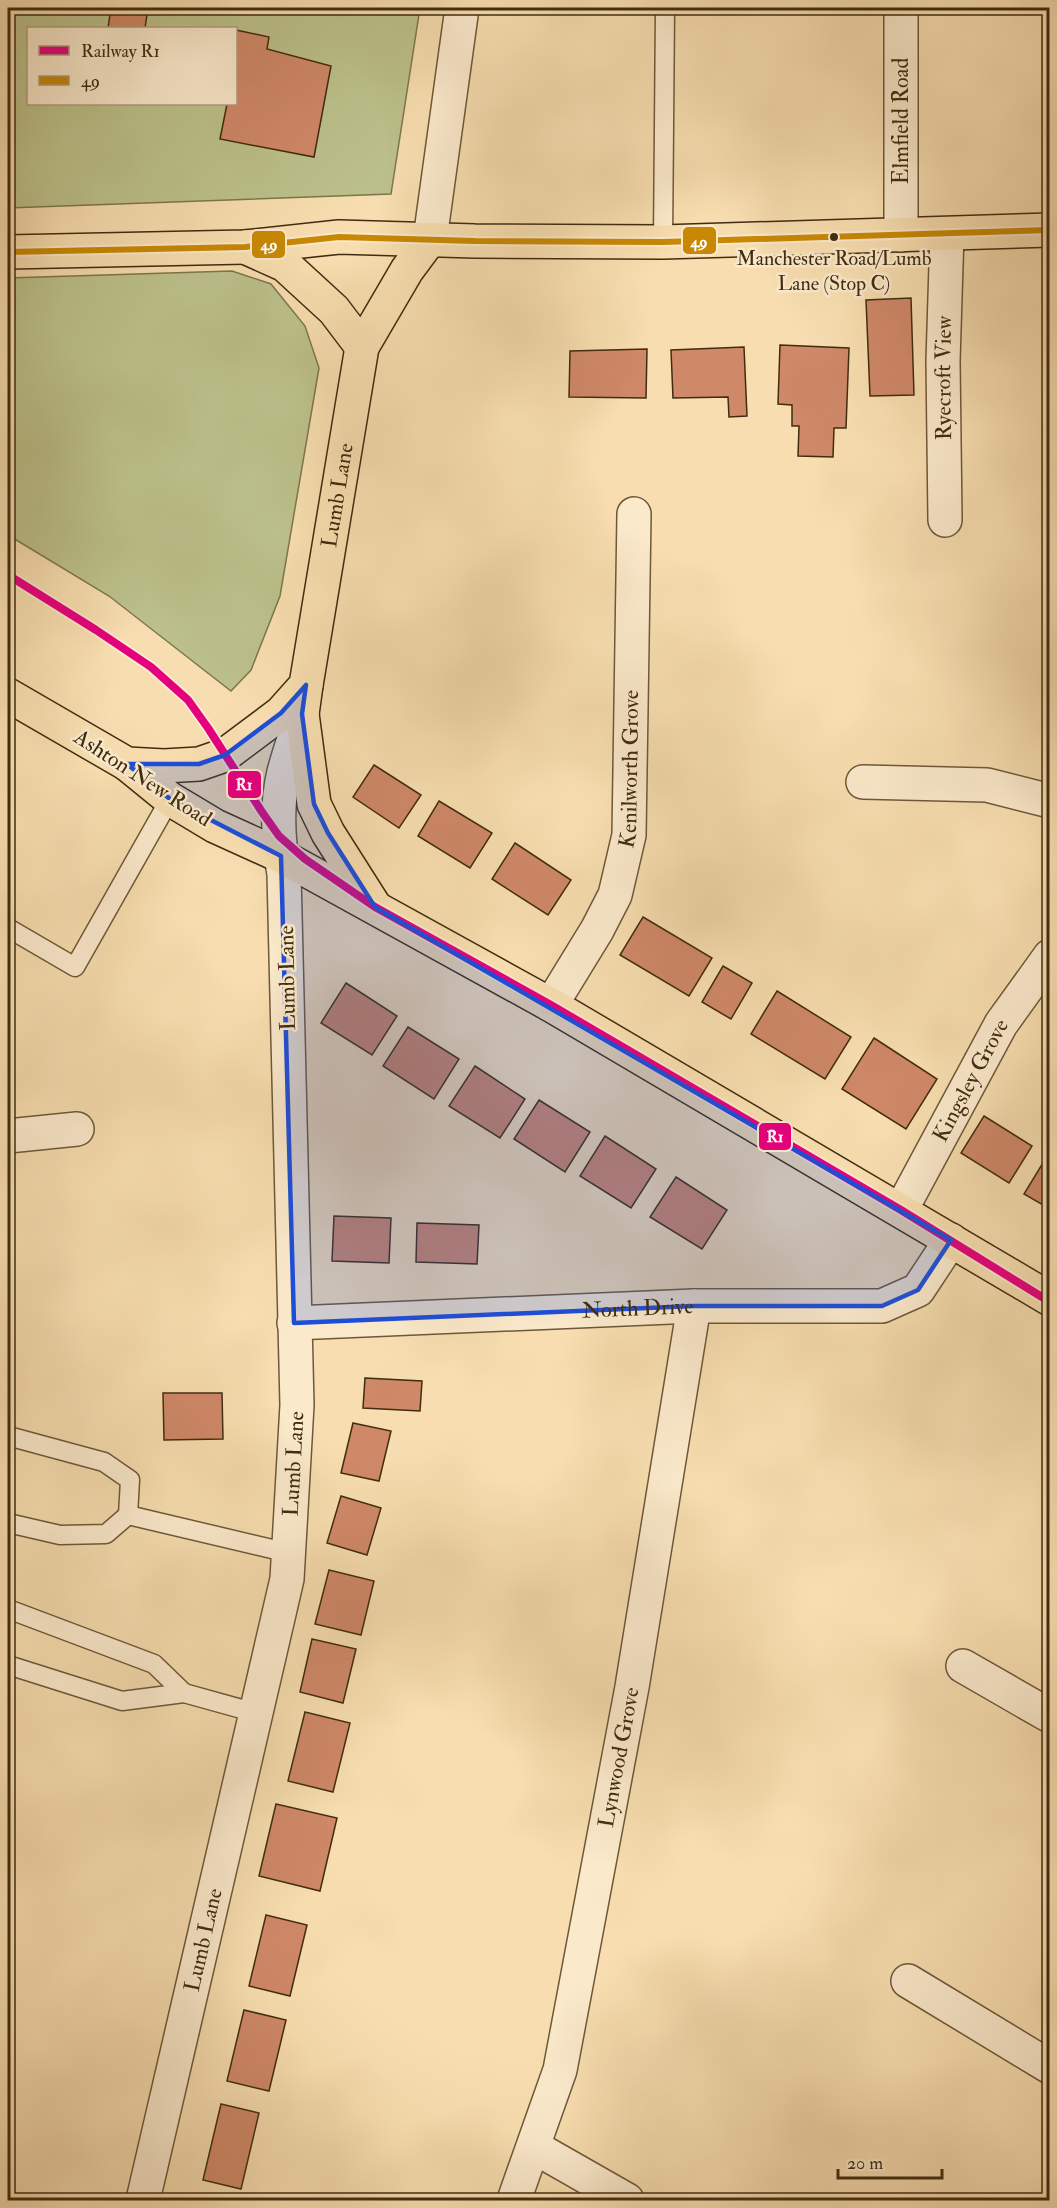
<svg xmlns="http://www.w3.org/2000/svg" width="1057" height="2208" viewBox="0 0 1057 2208" font-family="'IM FELL Double Pica',serif">
  <style>
    .green { fill: #bcc18b; stroke: #7e764e; stroke-width: 1.5; fill-rule: evenodd }
    .building { fill: #cf8868; stroke: #402c10; stroke-width: 1.5 }
    .lines { fill: none; stroke-linecap: round; stroke-linejoin: round }
    .service-casing { stroke: #6e5838; stroke-width: 21 }
    .minor-casing { stroke: #6e5838; stroke-width: 36 }
    .primary-casing { stroke: #402c10; stroke-width: 36 }
    .trunk-casing { stroke: #402c10; stroke-width: 36 }
    .service { stroke: #fae9cb; stroke-width: 18 }
    .minor { stroke: #fae9cb; stroke-width: 33 }
    .primary { stroke: #f7ddaf; stroke-width: 33 }
    .trunk { stroke: #f7ddaf; stroke-width: 33 }
    .bus-1-casing { stroke: #fae9cb; stroke-width: 10 }
    .bus-1 { stroke: #c98804; stroke-width: 6 }
    .rail-1-casing { stroke: #fae9cb; stroke-width: 12 }
    .rail-1 { stroke: #e5007d; stroke-width: 8 }
    .marked { fill: #1d4ed8; fill-opacity: 0.2; stroke: #1d4ed8; stroke-width: 4.5; stroke-linejoin: round }
    .bus-dot { fill: #402c10; stroke: #fae9cb; stroke-width: 2 }
    .labels { text-anchor: middle; dominant-baseline: central; stroke-width: 5; stroke-linejoin: round; paint-order: stroke }
    .bus-label { font-size: 20px; fill: #402c10; stroke: #fae9cb }
    .street-label { font-size: 22px; fill: #402c10; stroke: #fae9cb }
    .line-badge { stroke: #fae9cb; stroke-width: 2 }
    .badge-label { font-size: 16px; text-anchor: middle; font-weight: bold; fill: #fff }
  </style>
  <rect width="100%" height="100%" fill="#f7ddaf"/>
  <filter id="stains"><feTurbulence type="fractalNoise" baseFrequency=".00333" numOctaves="4"/><feColorMatrix values="0 0 0 0 .2 0 0 0 0 .09 0 0 0 0 .02 0 0 0 .5 -.17"/></filter>
  <radialGradient id="worn" r=".72"><stop offset=".6" stop-color="#630" stop-opacity="0"/><stop offset="1" stop-color="#630" stop-opacity=".3"/></radialGradient>
  <g class="green">
    <path d="M 8,8 L 420,8 L 391,194 L 8,208 ZM 28,28 L 236,28 L 236,104 L 28,104 Z"/>
    <path d="M 232,271 L 271,284 L 305,326 L 319,368 L 280,596 L 251,670 L 231,691 L 109,596 L 8,535 L 8,278 Z"/>
  </g>
  <g class="building">
    <path d="M 111,8 L 148,8 L 145,28 L 108,28 Z"/>
    <path d="M 236,30 L 269,37 L 267,49 L 331,66 L 314,157 L 220,139 L 227,104 L 236,104 Z"/>
    <path d="M 911,298 L 914,395 L 870,396 L 866,300 Z"/>
    <path d="M 780,345 L 849,348 L 846,428 L 834,428 L 833,457 L 798,456 L 799,426 L 792,426 L 792,405 L 778,404 Z"/>
    <path d="M 744,347 L 747,416 L 729,417 L 728,397 L 673,398 L 671,350 Z"/>
    <path d="M 647,349 L 646,398 L 569,397 L 570,351 Z"/>
    <path d="M 374,765 L 421,795 L 399,828 L 353,797 Z"/>
    <path d="M 439,801 L 492,833 L 470,868 L 418,836 Z"/>
    <path d="M 515,843 L 571,880 L 548,915 L 492,879 Z"/>
    <path d="M 643,917 L 712,958 L 689,996 L 620,955 Z"/>
    <path d="M 723,966 L 752,983 L 731,1019 L 702,1002 Z"/>
    <path d="M 346,983 L 397,1016 L 372,1055 L 321,1023 Z"/>
    <path d="M 777,991 L 851,1037 L 825,1079 L 751,1034 Z"/>
    <path d="M 408,1027 L 459,1059 L 434,1099 L 383,1066 Z"/>
    <path d="M 874,1038 L 937,1079 L 906,1129 L 842,1089 Z"/>
    <path d="M 475,1066 L 525,1099 L 500,1138 L 449,1106 Z"/>
    <path d="M 539,1100 L 590,1132 L 565,1172 L 514,1139 Z"/>
    <path d="M 984,1116 L 1032,1146 L 1009,1183 L 961,1153 Z"/>
    <path d="M 605,1136 L 656,1169 L 631,1208 L 580,1176 Z"/>
    <path d="M 1049,1153 L 1050,1154 L 1050,1209 L 1024,1194 Z"/>
    <path d="M 676,1177 L 727,1210 L 702,1249 L 650,1217 Z"/>
    <path d="M 334,1216 L 391,1218 L 389,1263 L 332,1261 Z"/>
    <path d="M 417,1223 L 479,1225 L 477,1264 L 416,1262 Z"/>
    <path d="M 365,1378 L 422,1381 L 420,1411 L 363,1408 Z"/>
    <path d="M 163,1393 L 222,1393 L 223,1439 L 164,1440 Z"/>
    <path d="M 353,1423 L 391,1431 L 379,1481 L 341,1473 Z"/>
    <path d="M 341,1496 L 381,1508 L 367,1555 L 327,1543 Z"/>
    <path d="M 329,1570 L 374,1581 L 361,1635 L 315,1624 Z"/>
    <path d="M 312,1639 L 356,1649 L 343,1703 L 300,1692 Z"/>
    <path d="M 305,1712 L 350,1723 L 333,1792 L 288,1781 Z"/>
    <path d="M 276,1804 L 337,1818 L 320,1891 L 259,1876 Z"/>
    <path d="M 266,1915 L 307,1925 L 290,1996 L 249,1986 Z"/>
    <path d="M 244,2010 L 286,2020 L 269,2091 L 227,2081 Z"/>
    <path d="M 221,2104 L 259,2113 L 241,2189 L 203,2180 Z"/>
  </g>
  <g class="lines">
    <defs>
      <g id="service">
        <path d="M 663,242 L 665,8"/>
        <path d="M 8,928 L 75,967 L 170,799"/>
        <path d="M 8,1436 L 104,1462 L 130,1480 L 128,1515 L 289,1553"/>
        <path d="M 8,1523 L 60,1535 L 106,1534 L 128,1515"/>
        <path d="M 8,1609 L 154,1664 L 184,1693"/>
        <path d="M 8,1665 L 122,1701 L 184,1693 L 256,1713"/>
      </g>
      <g id="minor">
        <path d="M 901,8 L 901,235"/>
        <path d="M 430,239 L 462,8"/>
        <path id="s1" d="M 945,520 L 943,361 L 947,234"/>
        <path d="M 863,782 L 987,785 L 1050,801"/>
        <path id="s2" d="M 551,1005 L 597,930 L 615,895 L 629,835 L 634,514"/>
        <path d="M 8,1136 L 77,1129"/>
        <path id="s3" d="M 901,1210 L 1001,1024 L 1050,956"/>
        <path id="s4" d="M 294,1323 L 694,1306 L 882,1306 L 918,1290 L 951,1240"/>
        <path d="M 963,1666 L 1050,1716"/>
        <path d="M 908,1981 L 1050,2067"/>
        <path d="M 534,2147 L 627,2200"/>
        <path id="s5" d="M 143,2200 L 287,1579 L 297,1405 L 284,874 C 278,841 276,805 284,772 C 289,753 296,733 302,714"/>
        <path id="s6" d="M 514,2200 L 560,2070 L 632,1687 L 694,1306"/>
      </g>
      <g id="primary">
        <path d="M 306,685 L 302,714 L 314,804 L 328,833 L 375,907"/>
        <path d="M 127,764 L 170,799 L 215,826 L 281,856 L 551,1005 L 1050,1299"/>
      </g>
      <g id="trunk">
        <path d="M 245,247 L 285,265 L 334,310 L 362,347"/>
        <path d="M 8,252 L 245,247 L 339,237 L 475,241 L 663,242 L 1050,230"/>
        <path id="s7" d="M 8,695 L 127,764 L 164,766 L 199,764 L 225,755 L 281,713 L 306,685 L 362,347 L 407,270 L 430,239"/>
      </g>
    </defs>
    <use href="#service" class="service-casing"/>
    <use href="#minor" class="minor-casing"/>
    <use href="#primary" class="primary-casing"/>
    <use href="#trunk" class="trunk-casing"/>
    <use href="#service" class="service"/>
    <use href="#minor" class="minor"/>
    <use href="#primary" class="primary"/>
    <use href="#trunk" class="trunk"/>
    <defs>
      <path id="bus-1" d="M 8,252 L 245,247 L 339,237 L 475,241 L 663,242 L 1050,230"/>
    </defs>
    <use href="#bus-1" class="bus-1-casing"/>
    <use href="#bus-1" class="bus-1"/>
    <defs>
      <path id="rail-1" d="M 8,575 L 96,630 L 151,667 L 188,700 L 208,728 L 262,812 L 279,836 L 305,859 L 375,907 L 551,1005 L 901,1210 L 1050,1302"/>
    </defs>
    <use href="#rail-1" class="rail-1-casing"/>
    <use href="#rail-1" class="rail-1"/>
  </g>
  <path class="marked" d="M 306,685 L 302,714 L 314,804 L 328,833 L 375,907 L 951,1240 L 918,1290 L 882,1306 L 694,1306 L 294,1323 L 281,856 L 170,799 L 127,764 L 199,764 L 225,755 L 281,713 Z"/>
  <circle class="bus-dot" cx="834" cy="237" r="5"/>
  <g class="labels">
    <g class="bus-label">
      <text x="834" y="258">Manchester Road/Lumb<tspan x="834" dy="25">Lane (Stop C)</tspan></text>
    </g>
    <g class="street-label">
      <text transform="translate(901 121) rotate(-90)">Elmfield Road</text>
      <text stroke="none"><textPath href="#s1" startOffset="142">Ryecroft View</textPath></text>
      <text stroke="none"><textPath href="#s7" startOffset="537">Lumb Lane</textPath></text>
      <text stroke="none"><textPath href="#s2" startOffset="255">Kenilworth Grove</textPath></text>
      <text transform="translate(143 778) rotate(33)">Ashton New Road</text>
      <text transform="translate(287 978) rotate(-91)">Lumb Lane</text>
      <text stroke="none"><textPath href="#s3" startOffset="147">Kingsley Grove</textPath></text>
      <text stroke="none"><textPath href="#s4" startOffset="344">North Drive</textPath></text>
      <text stroke="none"><textPath href="#s5" startOffset="753">Lumb Lane</textPath></text>
      <text stroke="none"><textPath href="#s6" startOffset="456">Lynwood Grove</textPath></text>
      <text stroke="none"><textPath href="#s5" startOffset="267">Lumb Lane</textPath></text>
    </g>
  </g>
  <g class="line-badge">
    <rect x="682" y="226" width="35" height="29" rx="6" fill="#c98804"/>
    <rect x="251" y="230" width="35" height="29" rx="6" fill="#c98804"/>
    <rect x="227" y="770" width="35" height="29" rx="6" fill="#e5007d"/>
    <rect x="758" y="1122" width="34" height="29" rx="6" fill="#e5007d"/>
  </g>
  <g class="badge-label">
    <text x="699" y="247">49</text>
    <text x="269" y="250">49</text>
    <text x="244" y="790">R1</text>
    <text x="775" y="1142">R1</text>
  </g>
  <rect width="1057" height="2208" fill="none" stroke="#f7ddaf" stroke-width="30"/>
  <rect x="9" y="9" width="1039" height="2190" fill="none" stroke="#402c10" stroke-width="3"/>
  <rect x="15" y="15" width="1027" height="2178" fill="none" stroke="#402c10" stroke-width="1.5"/>
  <rect x="27" y="27" width="210" height="78" fill="#fae9cb" stroke="#b09d80" stroke-width="1.5"/>
  <rect x="39" y="46" width="30" height="9" fill="#e5007d" stroke="#b09d80" stroke-width="1.5"/>
  <text x="81" y="57" font-size="18" fill="#402c10">Railway R1</text>
  <rect x="39" y="76" width="30" height="9" fill="#c98804" stroke="#b09d80" stroke-width="1.5"/>
  <text x="81" y="87" font-size="18" fill="#402c10">49</text>
  <path d="M838 2169v9h104v-9" fill="none" stroke="#402c10" stroke-width="3"/>
  <text x="847" y="2169" font-size="18" fill="#402c10" stroke="#fae9cb" stroke-width="4.5" paint-order="stroke">20 m</text>
  <rect width="100%" height="100%" filter="url(#stains)"/>
  <rect width="100%" height="100%" fill="url(#worn)"/>
</svg>
